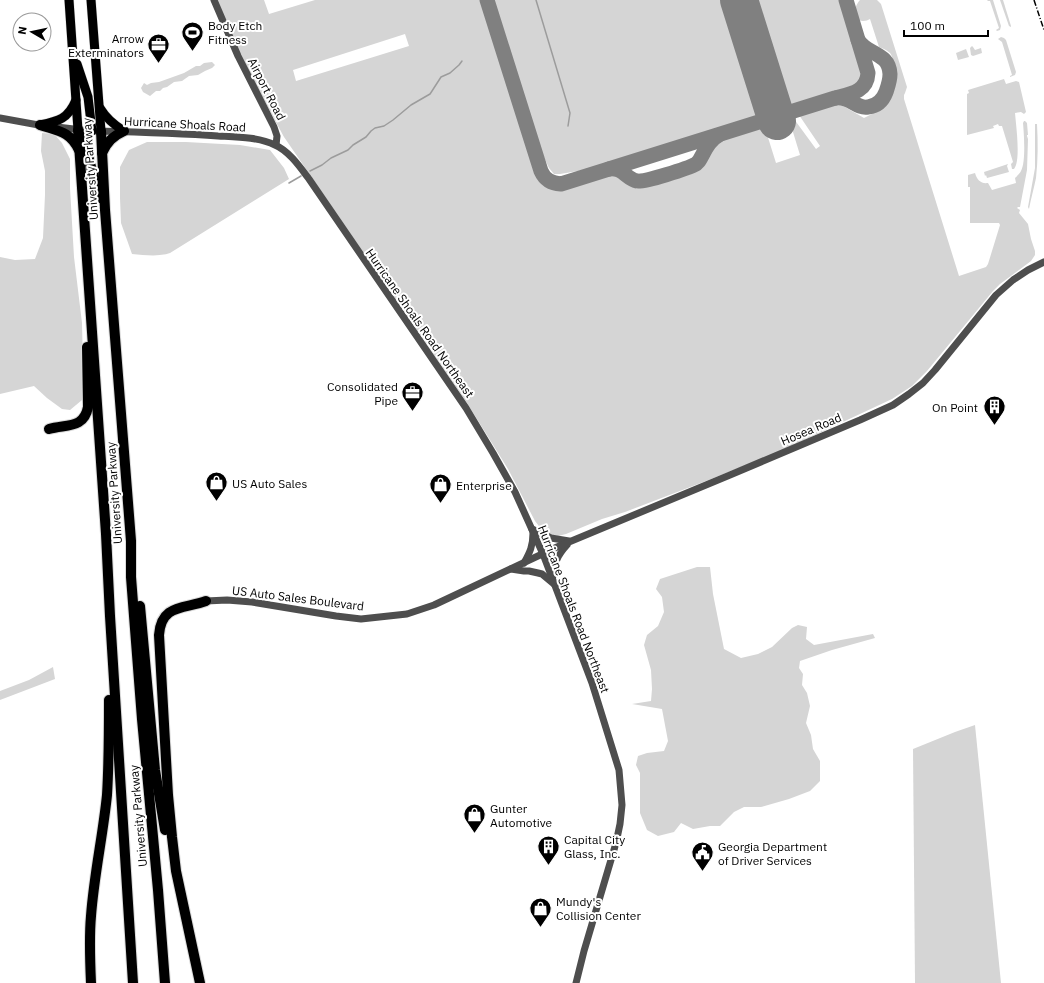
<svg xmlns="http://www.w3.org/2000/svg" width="1044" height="983" viewBox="0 0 1044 983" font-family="'IBM Plex Sans',sans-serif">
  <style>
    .green { fill: #d5d5d5; fill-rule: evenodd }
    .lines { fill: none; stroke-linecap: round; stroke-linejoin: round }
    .stream { stroke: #9c9c9c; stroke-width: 1.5 }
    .taxiway { stroke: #808080; stroke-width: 15 }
    .runway { stroke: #808080; stroke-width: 38 }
    .trunk-casing { stroke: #dbdbdb; stroke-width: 10 }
    .motorway-casing { stroke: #dbdbdb; stroke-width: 12 }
    .tertiary { stroke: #4e4e4e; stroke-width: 7 }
    .trunk { stroke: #000; stroke-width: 9 }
    .motorway { stroke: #000; stroke-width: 10 }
    .rail { stroke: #000; stroke-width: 1.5; stroke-dasharray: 6 2 1 2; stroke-linecap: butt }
    .labels { text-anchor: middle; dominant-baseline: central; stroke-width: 4; stroke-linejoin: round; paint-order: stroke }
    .poi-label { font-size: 12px; fill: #000; stroke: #fff; text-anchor: start }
    .street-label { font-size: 12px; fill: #000; stroke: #fff }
  </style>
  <rect width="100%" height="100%" fill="#fff"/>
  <g class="green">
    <path d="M 217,0 L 264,0 L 269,14 L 315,0 L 482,0 L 536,173 C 542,184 547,187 559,189 L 610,174 L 638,188 L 701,168 L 716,141 L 762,126 L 765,128 L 776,163 L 800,155 L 789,119 L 792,118 L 794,119 L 816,149 L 820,146 L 799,115 L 838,103 L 864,118 C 887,108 899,90 894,65 C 893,61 892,55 890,53 C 887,50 882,48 879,47 L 870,19 C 868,20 866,21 863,21 C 851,21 854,6 860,0 L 877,0 L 881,4 L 907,87 L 905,93 L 904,95 L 904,99 L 959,276 L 986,267 L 988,264 L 1000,225 L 999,223 L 970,223 L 970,187 L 968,187 L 968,175 L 975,173 C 977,180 981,184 988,183 L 992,190 L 1016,183 L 1015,178 C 1017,176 1020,173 1021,171 C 1026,162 1024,134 1023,123 L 1024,121 L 1025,121 L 1027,123 L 1028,135 L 1027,135 L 1027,136 L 1028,139 L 1027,170 L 1020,207 L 1018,207 L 1017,208 L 1020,210 L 1019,213 L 1028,224 L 1031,239 L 1035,251 L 1035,255 L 1031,261 L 1000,284 L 993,291 L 927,371 L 912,386 L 892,399 L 783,450 L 706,481 L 625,512 L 602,519 L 566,534 L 558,536 L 552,535 L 542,530 L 535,521 L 508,469 L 467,403 L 284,137 L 260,93 L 237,48 ZM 405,34 L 409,46 L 296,81 L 293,70 Z"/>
    <path d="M 492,0 L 725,0 L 758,105 L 756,116 L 746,122 L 602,167 L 560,174 L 554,174 L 549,168 L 533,134 Z"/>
    <path d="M 752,0 L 840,0 L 862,72 C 863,80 860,85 854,88 L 797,106 C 791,106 787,104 783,101 Z"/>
    <path d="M 987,0 L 993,0 L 1001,26 L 1000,30 L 997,31 L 996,30 L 999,28 L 990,1 L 988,1 Z"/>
    <path d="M 1000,0 L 1003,0 L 1011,26 L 1011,27 L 1009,26 Z"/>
    <path d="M 1001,37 L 1004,38 L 1006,40 L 1016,72 L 1015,75 L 1010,77 L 1010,76 L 1012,75 L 1002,42 L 998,39 Z"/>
    <path d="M 972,46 L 973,47 L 975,50 L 981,48 L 982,53 L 973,56 L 971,55 L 970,48 Z"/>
    <path d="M 966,49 L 969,57 L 958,60 L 956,53 Z"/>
    <path d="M 212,62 L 215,65 L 212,68 L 205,71 L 198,75 L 189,76 L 182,81 L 174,82 L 167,87 L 163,88 L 160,91 L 156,91 L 150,96 L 143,92 L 141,88 L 144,83 L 147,85 L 151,83 L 159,82 L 184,73 L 196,66 L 200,66 L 204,63 Z"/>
    <path d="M 1004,79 L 1006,84 L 1016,81 L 1019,82 L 1026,112 L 1024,114 L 1021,112 L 1015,113 C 1016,125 1021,161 1014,169 L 1012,169 L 1011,164 L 1013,162 L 1002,126 L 999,126 L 998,124 L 993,126 L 994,128 L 967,135 L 967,94 L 969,93 L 968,90 Z"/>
    <path d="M 1035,124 L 1037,124 C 1038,142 1038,160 1036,178 C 1034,188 1031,198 1029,209 L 1028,207 L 1035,168 Z"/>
    <path d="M 42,133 L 54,134 L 62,143 L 70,159 L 70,188 L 74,257 L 82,323 L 83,366 L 82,400 L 70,410 L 62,409 L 47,398 L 34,386 L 0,394 L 0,257 L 15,260 L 35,259 L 43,238 L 45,195 L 45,171 L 41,151 Z"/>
    <path d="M 147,142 L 186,142 L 240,145 L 270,150 L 284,168 L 289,179 L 170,253 C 158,257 145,255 132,254 L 121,223 L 120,198 L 120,167 L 129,150 Z"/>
    <path d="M 1008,164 L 1007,166 L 1009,172 L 987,178 L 986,175 L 985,176 L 984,172 Z"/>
    <path d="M 697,567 L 710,567 L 713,594 L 724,649 L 741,658 L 758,654 L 772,647 L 792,628 L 798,625 L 807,627 L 806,639 L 814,645 L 873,634 L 875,638 L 832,650 L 800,661 L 799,668 L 803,674 L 802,685 L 807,693 L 810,706 L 806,723 L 811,735 L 813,749 L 820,761 L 820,781 L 810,791 L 789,799 L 761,807 L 744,807 L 734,812 L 720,826 L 710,826 L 693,829 L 681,823 L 674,832 L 658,836 L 647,830 L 640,813 L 640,773 L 636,765 L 638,756 L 647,753 L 664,751 L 668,741 L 662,709 L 632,704 L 651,701 L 652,689 L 651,670 L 644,645 L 647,635 L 658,626 L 664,612 L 662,597 L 656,589 L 660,579 Z"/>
    <path d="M 53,667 L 55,679 L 0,700 L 0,691 L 29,680 Z"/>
    <path d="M 975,725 L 1001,983 L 915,983 L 913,749 L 955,732 Z"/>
  </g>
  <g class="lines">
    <g class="stream">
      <path d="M 536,0 L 570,113 L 568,126"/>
      <path d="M 310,171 L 322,165 L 331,158 L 348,150 L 353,145 L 366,137 L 371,131 L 375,128 L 384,126 L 393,120 L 411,105 L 430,94 L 432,91 L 441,77 L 450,73 L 459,65 L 462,61"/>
      <path d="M 289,183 L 301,176"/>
    </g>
    <g class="taxiway">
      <path d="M 487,0 L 541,171 C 545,180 551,183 561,184 L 835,98 C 850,94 867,92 868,73 L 846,0"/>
      <path d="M 836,98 C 850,96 856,109 868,107 C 877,106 883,100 886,92 C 888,86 890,81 890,74 C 889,52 867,55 858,40"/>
      <path d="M 609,169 C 623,167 626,179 637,181 C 643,183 689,168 696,164 L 699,161 C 705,151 708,141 719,135"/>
    </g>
    <path class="runway" d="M 739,0 L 777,121"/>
    <defs>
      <g id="trunk">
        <path d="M 69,0 L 78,130"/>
        <path d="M 91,0 L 101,131"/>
        <path d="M 77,64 L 88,97 L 92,131"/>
        <path d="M 100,108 C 106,118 114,125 124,131"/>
        <path d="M 40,125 C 59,121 68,119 76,100"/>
      </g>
      <g id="motorway">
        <path d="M 40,125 C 58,131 70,131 79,150"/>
        <path d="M 78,130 L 106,534 L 110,616 L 133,983"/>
        <path d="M 87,131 L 89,160 L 100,198"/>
        <path d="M 101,131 L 105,210 L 131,541 L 131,577 L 142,719 L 158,890 L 165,983"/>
        <path d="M 102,153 C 107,142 113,136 124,131"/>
        <path d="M 49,429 C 66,424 84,429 88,407 L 87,347"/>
        <path d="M 140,606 L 155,770 L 165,830"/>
        <path d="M 91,983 C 90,961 89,938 91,916 C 94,875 103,835 107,795 C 109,763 109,732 109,700"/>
        <path d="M 200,983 L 176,871 L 172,837 L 168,795 L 159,635 C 161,604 184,609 206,601"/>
      </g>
    </defs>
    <use href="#trunk" class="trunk-casing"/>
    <use href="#motorway" class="motorway-casing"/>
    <g class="tertiary">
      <path d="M 214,0 L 238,56 L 274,127 L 277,136 L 276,145"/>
      <path d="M 0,118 L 44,126"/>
      <path d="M 57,127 L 82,130"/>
      <path d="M 96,131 C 137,132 178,133 218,136 C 237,137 258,137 275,145 C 289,151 300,167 309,179 L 466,408 L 493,453 L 515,492 L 543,554 L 592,683 L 619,770 L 622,805 L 620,824 L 616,843 L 584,951 L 576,983"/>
      <path d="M 532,529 L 551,538 L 569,541"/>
      <path d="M 524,563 C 530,552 533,546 533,533"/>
      <path d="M 511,569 L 524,571 L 529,571 L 538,573 L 542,574 L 554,584"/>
      <path d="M 553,576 C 555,562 557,556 567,545"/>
      <path d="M 206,601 L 227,600 L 252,602 L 336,616 L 361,619 L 407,614 L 434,605 L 557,547 L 730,475 L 860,420 L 893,405 L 909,394 L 923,383 L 935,370 L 996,295 L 1013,280 L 1028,270 L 1044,262"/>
    </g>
    <use href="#trunk" class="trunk"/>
    <use href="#motorway" class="motorway"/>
    <path class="rail" d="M 1034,0 L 1044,30"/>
  </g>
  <defs>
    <symbol id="stadium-pin" viewBox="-11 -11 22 30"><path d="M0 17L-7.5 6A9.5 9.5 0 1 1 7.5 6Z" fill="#000" stroke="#fff"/><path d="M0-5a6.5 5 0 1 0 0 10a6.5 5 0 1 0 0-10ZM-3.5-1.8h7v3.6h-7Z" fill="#fff"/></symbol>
    <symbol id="office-pin" viewBox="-11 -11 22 30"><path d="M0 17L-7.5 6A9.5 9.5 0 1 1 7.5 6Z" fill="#000" stroke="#fff"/><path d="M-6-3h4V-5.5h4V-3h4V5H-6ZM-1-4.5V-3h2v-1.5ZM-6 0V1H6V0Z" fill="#fff"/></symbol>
    <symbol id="building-pin" viewBox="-11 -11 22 30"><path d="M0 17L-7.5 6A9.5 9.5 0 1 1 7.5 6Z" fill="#000" stroke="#fff"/><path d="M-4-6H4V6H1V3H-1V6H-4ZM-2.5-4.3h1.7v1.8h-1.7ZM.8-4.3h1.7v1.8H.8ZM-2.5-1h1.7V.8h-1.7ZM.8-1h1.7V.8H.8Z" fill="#fff"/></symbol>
    <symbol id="shop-pin" viewBox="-11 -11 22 30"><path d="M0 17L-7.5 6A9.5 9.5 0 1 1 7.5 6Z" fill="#000" stroke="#fff"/><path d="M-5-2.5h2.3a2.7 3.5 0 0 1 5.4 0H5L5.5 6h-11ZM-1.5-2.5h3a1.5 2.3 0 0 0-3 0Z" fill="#fff"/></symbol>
    <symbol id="civic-pin" viewBox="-11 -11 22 30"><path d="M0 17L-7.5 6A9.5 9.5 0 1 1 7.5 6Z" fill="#000" stroke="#fff"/><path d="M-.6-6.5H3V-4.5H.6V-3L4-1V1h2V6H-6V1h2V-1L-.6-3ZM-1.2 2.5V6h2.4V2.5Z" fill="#fff"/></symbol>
  </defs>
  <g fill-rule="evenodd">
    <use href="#stadium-pin" x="180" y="20" width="25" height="34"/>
    <use href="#office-pin" x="146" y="32" width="25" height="34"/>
    <use href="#office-pin" x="400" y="380" width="25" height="34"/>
    <use href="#building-pin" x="982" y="394" width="25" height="34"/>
    <use href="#shop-pin" x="204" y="470" width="25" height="34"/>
    <use href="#shop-pin" x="428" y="472" width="25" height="34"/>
    <use href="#shop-pin" x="462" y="802" width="25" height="34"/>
    <use href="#building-pin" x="536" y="834" width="25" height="34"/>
    <use href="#civic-pin" x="690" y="840" width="25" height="34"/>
    <use href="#shop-pin" x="528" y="896" width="25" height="34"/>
  </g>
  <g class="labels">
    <g class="poi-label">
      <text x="208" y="25">Body Etch<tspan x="208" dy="14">Fitness</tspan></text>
      <text x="144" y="38" text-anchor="end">Arrow<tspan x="144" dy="14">Exterminators</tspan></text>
      <text x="398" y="386" text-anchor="end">Consolidated<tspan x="398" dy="14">Pipe</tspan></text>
      <text x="978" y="407" text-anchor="end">On Point</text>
      <text x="232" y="483">US Auto Sales</text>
      <text x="456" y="485">Enterprise</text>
      <text x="490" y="808">Gunter<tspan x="490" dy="14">Automotive</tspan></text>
      <text x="564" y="839">Capital City<tspan x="564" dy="14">Glass, Inc.</tspan></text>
      <text x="718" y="846">Georgia Department<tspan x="718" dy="14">of Driver Services</tspan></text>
      <text x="556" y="901">Mundy's<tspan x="556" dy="14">Collision Center</tspan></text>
    </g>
    <g class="street-label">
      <text transform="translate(267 89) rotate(63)">Airport Road</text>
      <text transform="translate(185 124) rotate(3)">Hurricane Shoals Road</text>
      <text transform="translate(90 169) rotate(-94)">University Parkway</text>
      <text transform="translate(420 323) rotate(55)">Hurricane Shoals Road Northeast</text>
      <text transform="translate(811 429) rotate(-23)">Hosea Road</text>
      <text transform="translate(114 493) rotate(-94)">University Parkway</text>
      <text transform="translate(298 598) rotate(7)">US Auto Sales Boulevard</text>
      <text transform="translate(574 609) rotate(69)">Hurricane Shoals Road Northeast</text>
      <text transform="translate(138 816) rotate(-95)">University Parkway</text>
    </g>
  </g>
  <g transform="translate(32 32) rotate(279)"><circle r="19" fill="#ffffff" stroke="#999999"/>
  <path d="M0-3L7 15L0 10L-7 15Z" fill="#000000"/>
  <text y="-6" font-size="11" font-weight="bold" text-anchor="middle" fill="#000000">N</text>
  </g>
  <path d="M904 30v6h84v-6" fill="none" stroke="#000000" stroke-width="2"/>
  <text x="910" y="30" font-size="12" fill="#000000" stroke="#ffffff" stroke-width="3" paint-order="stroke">100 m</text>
</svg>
